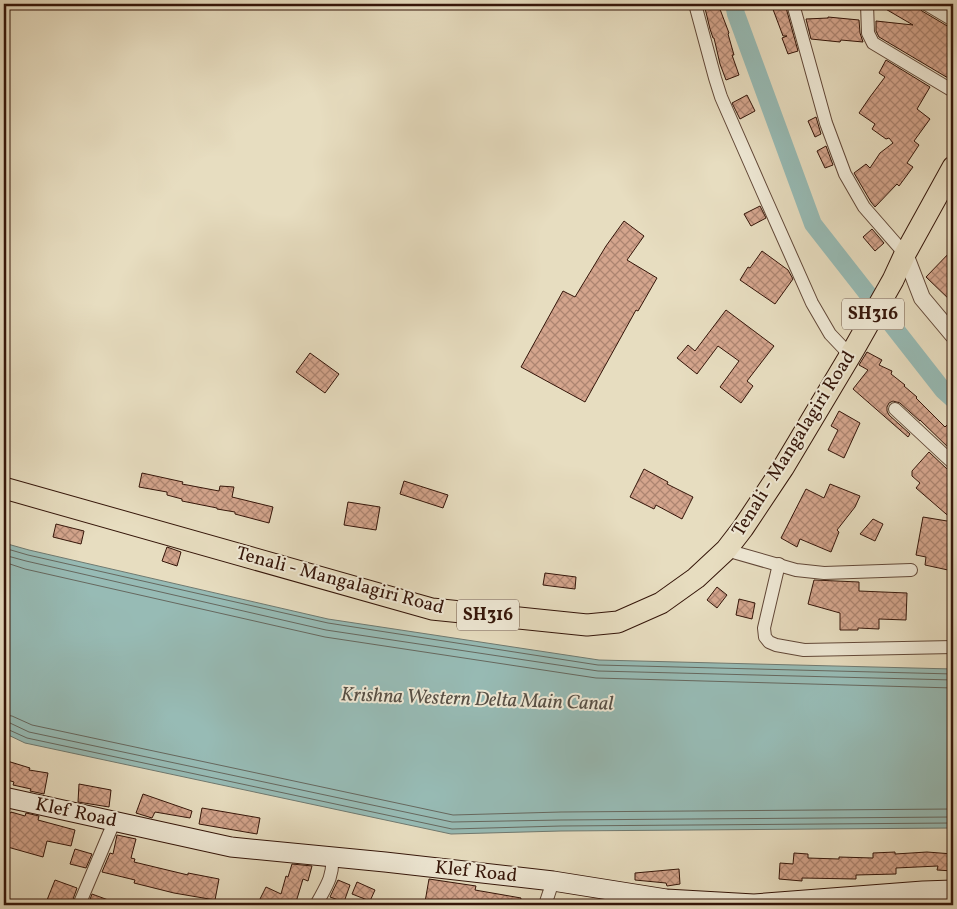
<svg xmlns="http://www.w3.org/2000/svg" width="957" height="909" viewBox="0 0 957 909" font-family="Vollkorn,serif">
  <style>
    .water { fill: #97bbb5; stroke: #6f7970 }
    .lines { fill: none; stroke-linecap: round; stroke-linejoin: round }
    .shore { stroke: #66685f; stroke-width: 1 }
    .canal { stroke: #97bbb5; stroke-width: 18 }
    .building { fill: url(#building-cross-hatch); stroke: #341509 }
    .minor-casing { stroke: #614737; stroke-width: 14 }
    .tertiary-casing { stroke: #614737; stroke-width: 18 }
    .secondary-casing { stroke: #341509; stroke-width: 21 }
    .primary-casing { stroke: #341509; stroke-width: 23 }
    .minor { stroke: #efe9d6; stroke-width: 12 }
    .tertiary { stroke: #efe9d6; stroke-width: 16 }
    .secondary { stroke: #efe9d6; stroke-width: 19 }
    .primary { stroke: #e7ddc0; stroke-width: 21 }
    .labels { text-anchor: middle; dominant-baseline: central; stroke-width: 4; stroke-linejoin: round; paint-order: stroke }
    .shield { fill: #efe9d6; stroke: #6c5546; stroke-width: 1 }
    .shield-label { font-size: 18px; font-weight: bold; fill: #341509 }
    .street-label { font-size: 19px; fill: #341509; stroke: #efe9d6 }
    .water-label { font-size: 20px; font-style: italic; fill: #574f45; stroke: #efe9d6 }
  </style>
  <defs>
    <pattern id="building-cross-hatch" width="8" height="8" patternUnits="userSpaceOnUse" patternTransform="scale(1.25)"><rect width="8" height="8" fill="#d4a58d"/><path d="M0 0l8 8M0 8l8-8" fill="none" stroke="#ad8571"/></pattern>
  </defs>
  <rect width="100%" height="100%" fill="#e7ddc0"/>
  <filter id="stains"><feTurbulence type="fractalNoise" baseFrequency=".004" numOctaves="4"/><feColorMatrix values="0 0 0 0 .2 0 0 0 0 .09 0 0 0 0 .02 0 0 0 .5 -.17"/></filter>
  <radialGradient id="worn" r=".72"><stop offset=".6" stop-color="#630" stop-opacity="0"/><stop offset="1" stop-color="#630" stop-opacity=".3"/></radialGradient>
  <path class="water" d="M 4,543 L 29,550 L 328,619 L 599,660 L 953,669 L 953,828 L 561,831 L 451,834 L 25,743 L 4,733 Z"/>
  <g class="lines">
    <g class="shore">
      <path d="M 4,548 L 28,555 L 328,623 L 598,665 L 953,674"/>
      <path d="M 4,555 L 26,561 L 326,630 L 598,671 L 953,680"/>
      <path d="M 4,562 L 25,569 L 325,637 L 596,678 L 953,688"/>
      <path d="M 4,715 L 12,716 L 32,725 L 453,815 L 561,812 L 953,809"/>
      <path d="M 4,723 L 10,723 L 29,732 L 452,822 L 561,820 L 953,817"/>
      <path d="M 4,729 L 7,729 L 27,738 L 452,829 L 561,826 L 953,823"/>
    </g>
    <path class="canal" d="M 734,4 L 736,14 L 813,224 L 943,390 L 953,399"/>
  </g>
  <g class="building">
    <path d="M 704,4 L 718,4 L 729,33 L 728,34 L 734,55 L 732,55 L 739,75 L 726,80 L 720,64 L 714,38 L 713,38 L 710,29 Z"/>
    <path d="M 771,4 L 785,4 L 798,51 L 788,54 L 782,38 L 787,36 L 783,36 Z"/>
    <path d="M 877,4 L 914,4 L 918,6 L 922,11 L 949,27 L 953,28 L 953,69 L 948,78 L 879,37 L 876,31 L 876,21 L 913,25 Z"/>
    <path d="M 828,17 L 859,20 L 860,33 L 863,42 L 841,40 L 840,42 L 811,39 L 806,19 L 828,18 Z"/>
    <path d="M 886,60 L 930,87 L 917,109 L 930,119 L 914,141 L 919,145 L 907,163 L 913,167 L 899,186 L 897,184 L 875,207 L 871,202 L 854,173 L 866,164 L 870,168 L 880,153 L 893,143 L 889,138 L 886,139 L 872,129 L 875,124 L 859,113 L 870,97 L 885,77 L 879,73 Z"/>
    <path d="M 747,95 L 755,111 L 740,119 L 732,103 Z"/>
    <path d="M 816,117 L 821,134 L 815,137 L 808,121 Z"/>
    <path d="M 826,146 L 833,165 L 825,168 L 817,151 Z"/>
    <path d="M 760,206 L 766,218 L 751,226 L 744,214 Z"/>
    <path d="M 624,221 L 644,236 L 627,260 L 657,278 L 638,311 L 636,310 L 585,402 L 521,367 L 563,291 L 575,297 L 606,246 Z"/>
    <path d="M 872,229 L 884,243 L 875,251 L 863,237 Z"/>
    <path d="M 953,249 L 953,303 L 926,277 Z"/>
    <path d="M 762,251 L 788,270 L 793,279 L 775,304 L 740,280 L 748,267 L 750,268 Z"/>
    <path d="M 726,310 L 774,346 L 747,381 L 753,386 L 741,403 L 720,387 L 739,361 L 718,346 L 697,374 L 677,358 L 688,345 L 695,351 Z"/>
    <path d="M 867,352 L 882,360 L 879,365 L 892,371 L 891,374 L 905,385 L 904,386 L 917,397 L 916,398 L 945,427 L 953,419 L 953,452 L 920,420 L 920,421 L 900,403 L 893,401 L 889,403 L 887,407 L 887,411 L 889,415 L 910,434 L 908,437 L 853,389 L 868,370 L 859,365 Z"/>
    <path d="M 310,353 L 339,374 L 325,393 L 296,372 Z"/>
    <path d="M 839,411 L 860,423 L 844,458 L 828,450 L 838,430 L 831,426 Z"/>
    <path d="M 929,452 L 947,469 L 953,472 L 953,520 L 916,488 L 920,483 L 912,476 L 912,471 Z"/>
    <path d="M 644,469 L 668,482 L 667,484 L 693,497 L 682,519 L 656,505 L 654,509 L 630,497 Z"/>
    <path d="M 142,473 L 183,482 L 182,484 L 219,491 L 220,486 L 234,487 L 232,497 L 273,507 L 269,523 L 235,514 L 235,512 L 217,509 L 217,508 L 182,501 L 182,499 L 167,495 L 167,492 L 139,487 Z"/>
    <path d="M 404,481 L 448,495 L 443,508 L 400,494 Z"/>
    <path d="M 830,484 L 860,496 L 855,507 L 837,530 L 839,532 L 831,552 L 800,539 L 797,547 L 781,538 L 806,489 L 824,498 Z"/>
    <path d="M 348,502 L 380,507 L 376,530 L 344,525 Z"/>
    <path d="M 923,517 L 953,522 L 953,539 L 948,570 L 925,565 L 926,557 L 916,555 Z"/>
    <path d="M 873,519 L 883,524 L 875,541 L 860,534 Z"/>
    <path d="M 56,524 L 84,531 L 81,544 L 53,537 Z"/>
    <path d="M 167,547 L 181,552 L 177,566 L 162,561 Z"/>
    <path d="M 545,573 L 576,577 L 575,589 L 543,585 Z"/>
    <path d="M 814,580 L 859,582 L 859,591 L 907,593 L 906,620 L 879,619 L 879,629 L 858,628 L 858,630 L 840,630 L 840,613 L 808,604 Z"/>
    <path d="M 717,587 L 727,595 L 717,608 L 707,600 Z"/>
    <path d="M 739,599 L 755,603 L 752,619 L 736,615 Z"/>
    <path d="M 4,760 L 30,768 L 29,770 L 48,773 L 44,794 L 30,791 L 31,789 L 13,785 L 14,782 L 4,779 Z"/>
    <path d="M 79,784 L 111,790 L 109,807 L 78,802 Z"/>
    <path d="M 143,794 L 192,811 L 190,818 L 155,812 L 152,818 L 136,813 Z"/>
    <path d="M 202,808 L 260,818 L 257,834 L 199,824 Z"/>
    <path d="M 4,811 L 11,813 L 11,812 L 25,816 L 26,813 L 39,816 L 38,820 L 75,830 L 71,846 L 47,841 L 43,857 L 4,846 Z"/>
    <path d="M 117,835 L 136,839 L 131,858 L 135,859 L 134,862 L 188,875 L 188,873 L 219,879 L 215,900 L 174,893 L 134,883 L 135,880 L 102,872 L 110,853 L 113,854 Z"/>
    <path d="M 75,849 L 92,854 L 86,868 L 70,864 Z"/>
    <path d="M 895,852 L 895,854 L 927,852 L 953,854 L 953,871 L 937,870 L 938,866 L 896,868 L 896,874 L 856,875 L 856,879 L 802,878 L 802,881 L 779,879 L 780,863 L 793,864 L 794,853 L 808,854 L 808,858 L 839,859 L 839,857 L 873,858 L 873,853 Z"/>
    <path d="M 292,864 L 312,866 L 308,881 L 303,879 L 296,902 L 303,905 L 257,905 L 266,887 L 281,894 L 286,876 L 288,877 Z"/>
    <path d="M 679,869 L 680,884 L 667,886 L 666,883 L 635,880 L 635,873 Z"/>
    <path d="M 429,879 L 476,886 L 475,890 L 521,898 L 520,905 L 442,905 L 425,902 Z"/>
    <path d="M 55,880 L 77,888 L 71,905 L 45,905 Z"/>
    <path d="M 338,880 L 350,885 L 344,902 L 330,897 Z"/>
    <path d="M 357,882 L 375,890 L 370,901 L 352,894 Z"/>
    <path d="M 92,894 L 119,904 L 119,905 L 88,905 Z"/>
  </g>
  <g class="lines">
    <defs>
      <g id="minor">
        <path d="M 695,4 L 715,78 L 721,97 L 764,195 L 812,303 L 830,334 L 850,355"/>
        <path d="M 793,4 L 826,123 L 845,174 L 864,207 L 905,254"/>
        <path d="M 867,4 L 868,33 L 873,43 L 953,91"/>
        <path d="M 926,4 L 953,20"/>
        <path d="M 895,409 L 953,463"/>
        <path d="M 726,550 L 796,570 L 824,573 L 911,570"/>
        <path d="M 779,564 L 764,628 L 765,637 L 769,642 L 776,645 L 804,650 L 953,647"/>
        <path d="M 79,905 L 114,822"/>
        <path d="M 316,905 C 325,888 334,877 332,857"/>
        <path d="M 545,905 L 553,881"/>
      </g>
      <path id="tertiary" d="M 905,254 L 922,298 L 953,335"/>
      <path id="secondary" d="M 4,797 L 231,847 L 385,862 L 553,881 L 666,899 L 754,904 L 923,891 L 953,890"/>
      <path id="primary" d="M 4,488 L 432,609 L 587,625 L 618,622 L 661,603 L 696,578 L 726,550 L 743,528 L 783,468 L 854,349 L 893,280 L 905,254 L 953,167"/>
    </defs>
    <use href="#minor" class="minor-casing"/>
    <use href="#tertiary" class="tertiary-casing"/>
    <use href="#secondary" class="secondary-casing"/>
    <use href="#primary" class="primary-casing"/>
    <use href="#minor" class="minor"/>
    <use href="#tertiary" class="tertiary"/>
    <use href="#secondary" class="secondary"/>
    <use href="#primary" class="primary"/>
  </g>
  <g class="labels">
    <g class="shield">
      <rect x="842" y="298.5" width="62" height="31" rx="4"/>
      <rect x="457" y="599.5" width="62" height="31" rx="4"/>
    </g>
    <g class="shield-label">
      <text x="873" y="314">SH316</text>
      <text x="488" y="615">SH316</text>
    </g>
    <g class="street-label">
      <text transform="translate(794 444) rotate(-58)">Tenali - Mangalagiri Road</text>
      <text transform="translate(340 581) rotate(15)">Tenali - Mangalagiri Road</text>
      <text transform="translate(76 813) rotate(12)">Klef Road</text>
      <text transform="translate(476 872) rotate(6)">Klef Road</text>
    </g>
    <g class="water-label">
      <text transform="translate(477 700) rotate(2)">Krishna Western Delta Main Canal</text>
    </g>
  </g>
  <rect width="957" height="909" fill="none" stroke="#e7ddc0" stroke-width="20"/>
  <rect x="5" y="5" width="947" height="899" fill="none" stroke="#341509" stroke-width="2.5"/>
  <rect x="10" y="10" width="937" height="889" fill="none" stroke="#341509"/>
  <rect width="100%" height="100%" filter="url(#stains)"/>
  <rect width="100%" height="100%" fill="url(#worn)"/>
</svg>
